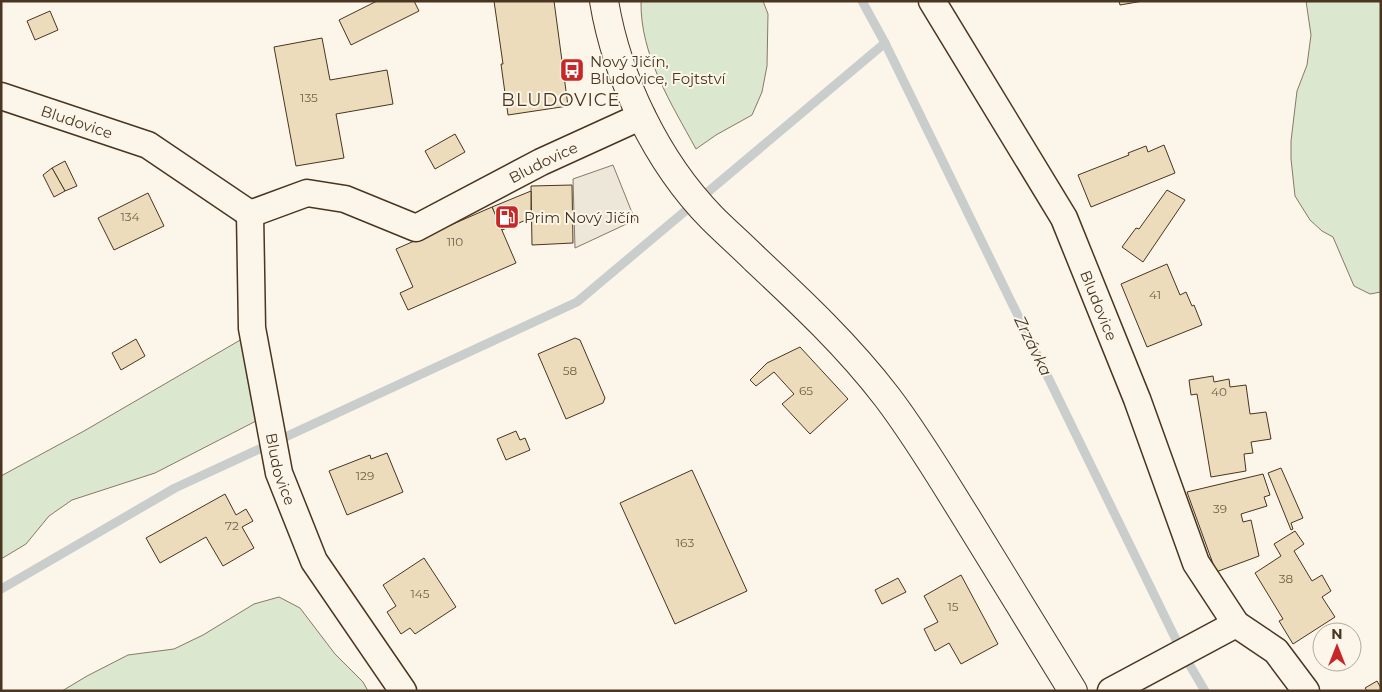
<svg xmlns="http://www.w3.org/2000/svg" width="1382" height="692" viewBox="0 0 1382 692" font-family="Montserrat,sans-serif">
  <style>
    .green { fill: #dce7d0; stroke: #887966 }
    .parking { fill: #ede7d9; stroke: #887966 }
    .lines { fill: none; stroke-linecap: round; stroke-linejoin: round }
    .stream { stroke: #c9cecd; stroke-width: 9 }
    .building { fill: #ecdcbc; stroke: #4a3520 }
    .minor-casing { stroke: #4a3520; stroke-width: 29 }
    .primary-casing { stroke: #4a3520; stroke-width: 30 }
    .minor { stroke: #fbf6e9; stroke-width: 26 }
    .primary { stroke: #fbf6e9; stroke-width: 28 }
    .labels { text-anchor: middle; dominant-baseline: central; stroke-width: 4; stroke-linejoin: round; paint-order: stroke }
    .number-label { font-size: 12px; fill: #725f47 }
    .poi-label { font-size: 15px; fill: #4a3520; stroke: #fbf6e9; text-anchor: start }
    .street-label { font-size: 15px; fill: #4a3520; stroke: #fbf6e9 }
    .water-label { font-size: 16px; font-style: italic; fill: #4a3520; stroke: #fbf6e9 }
    .quarter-label { font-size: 18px; letter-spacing: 1px; fill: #4a3520; stroke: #fbf6e9 }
  </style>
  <rect width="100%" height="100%" fill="#fbf6e9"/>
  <g class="green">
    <path d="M 641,1 L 763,1 L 768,14 L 767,66 L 762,92 L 752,115 L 716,135 L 696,149 C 671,103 640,55 641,1 Z"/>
    <path d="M 1306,1 L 1381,1 L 1381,292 L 1370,294 L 1354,286 L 1333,237 L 1322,231 L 1310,220 L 1295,196 L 1291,159 L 1291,141 L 1297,91 L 1307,65 L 1311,35 Z"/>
    <path d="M 242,339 L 256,421 L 155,473 L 72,500 L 49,516 L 26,544 L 1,559 L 1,476 L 84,431 Z"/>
    <path d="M 279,597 L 300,608 L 335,654 L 363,682 L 368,691 L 62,691 L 87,676 L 128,655 L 174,649 L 203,635 L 254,604 Z"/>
  </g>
  <path class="parking" d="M 613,165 L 635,220 L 575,248 L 573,179 Z"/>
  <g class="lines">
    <g class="stream">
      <path d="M 862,1 L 885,43 L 1182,652 L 1205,691"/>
      <path d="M 1,589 L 175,488 L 577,302 L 885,43"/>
    </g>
  </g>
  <g class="building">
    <path d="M 377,1 L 414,1 L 419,11 L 351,45 L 339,20 Z"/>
    <path d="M 494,1 L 554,1 L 568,106 L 508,115 L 501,64 L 503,64 Z"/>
    <path d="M 1119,1 L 1143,1 L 1120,5 Z"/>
    <path d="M 50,11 L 58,30 L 35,40 L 27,21 Z"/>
    <path d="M 322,38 L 330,80 L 387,70 L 393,104 L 336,114 L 344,158 L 296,166 L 274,47 Z"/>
    <path d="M 455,134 L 465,152 L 435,169 L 425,151 Z"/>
    <path d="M 1164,145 L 1175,173 L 1091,207 L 1078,175 L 1129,155 L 1128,153 L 1146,146 L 1148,152 Z"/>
    <path d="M 65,161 L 77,186 L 65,191 L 52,168 Z"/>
    <path d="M 52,168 L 65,191 L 54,197 L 43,175 Z"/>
    <path d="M 572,185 L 573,243 L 532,245 L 531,186 Z"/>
    <path d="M 1167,190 L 1185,200 L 1143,262 L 1122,247 L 1136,228 L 1139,229 Z"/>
    <path d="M 531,191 L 531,218 L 502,230 L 492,207 Z"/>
    <path d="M 148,193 L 164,226 L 114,250 L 98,218 Z"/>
    <path d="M 492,207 L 516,263 L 408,310 L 400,293 L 413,287 L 396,249 Z"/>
    <path d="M 1167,264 L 1180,295 L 1186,292 L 1192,306 L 1194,305 L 1202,325 L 1147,347 L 1121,284 Z"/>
    <path d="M 575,338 L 580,340 L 605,398 L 603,403 L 566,419 L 538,354 Z"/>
    <path d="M 136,339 L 145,356 L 121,370 L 112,353 Z"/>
    <path d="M 800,347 L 848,399 L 810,434 L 782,404 L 794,394 L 774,372 L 756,386 L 750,380 L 767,363 Z"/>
    <path d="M 1213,376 L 1214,382 L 1229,379 L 1230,387 L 1246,385 L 1250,414 L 1266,412 L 1271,439 L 1251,442 L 1253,453 L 1244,454 L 1246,471 L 1211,477 L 1197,394 L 1191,395 L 1189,380 Z"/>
    <path d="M 516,431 L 520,440 L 525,438 L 530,450 L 506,460 L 497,439 Z"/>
    <path d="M 387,453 L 403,492 L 347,515 L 329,471 L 370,455 L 371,459 Z"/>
    <path d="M 1281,468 L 1303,518 L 1291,523 L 1293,529 L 1291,530 L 1268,473 Z"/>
    <path d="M 692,470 L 747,591 L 675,624 L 620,503 Z"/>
    <path d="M 1263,474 L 1270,495 L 1264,497 L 1267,506 L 1241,514 L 1243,522 L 1251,520 L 1259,556 L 1216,572 L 1187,492 Z"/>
    <path d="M 225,494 L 236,515 L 246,509 L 253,521 L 242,527 L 254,548 L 223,566 L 206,537 L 160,563 L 146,538 Z"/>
    <path d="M 1295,531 L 1304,544 L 1294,551 L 1312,581 L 1322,575 L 1331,591 L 1322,597 L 1335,617 L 1293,644 L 1279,621 L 1283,619 L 1255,573 L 1281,556 L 1274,544 Z"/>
    <path d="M 424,558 L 456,607 L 415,634 L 410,628 L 401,634 L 387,612 L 396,606 L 383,585 Z"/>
    <path d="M 961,575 L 998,644 L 961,664 L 949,643 L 935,651 L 924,629 L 938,622 L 924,596 Z"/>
    <path d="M 898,578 L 906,592 L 882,604 L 875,590 Z"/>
    <path d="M 1377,681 L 1381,688 L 1381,691 L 1367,691 L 1365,688 Z"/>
  </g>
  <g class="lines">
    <defs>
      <g id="minor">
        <path id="s1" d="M 932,1 L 1064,218 L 1137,399 L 1196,563 L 1236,624 L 1276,651 L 1306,691"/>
        <path id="s2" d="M 1,96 L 148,145 L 250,214"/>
        <path id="s3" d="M 250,214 L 252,328 L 279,473 L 314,561 L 403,691"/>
        <path id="s4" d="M 250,214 L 307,193 L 345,199 L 416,228 L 541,162 L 642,116"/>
        <path d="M 1111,691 L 1236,624"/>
      </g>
      <path id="primary" d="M 604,1 C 617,79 657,162 712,218 C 726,232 741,245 755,259 C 801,302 848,346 887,397 C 916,435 941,477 966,517 C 1002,575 1037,633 1073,691"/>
    </defs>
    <use href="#minor" class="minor-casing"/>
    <use href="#primary" class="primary-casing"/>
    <use href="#minor" class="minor"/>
    <use href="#primary" class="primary"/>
  </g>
  <defs>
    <symbol id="bus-square" viewBox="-11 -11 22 22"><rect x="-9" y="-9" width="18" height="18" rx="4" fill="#c62828" stroke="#fbf6e9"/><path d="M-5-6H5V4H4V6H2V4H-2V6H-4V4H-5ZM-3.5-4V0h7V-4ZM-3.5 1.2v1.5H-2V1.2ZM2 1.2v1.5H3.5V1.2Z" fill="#fff"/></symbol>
    <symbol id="fuel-square" viewBox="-11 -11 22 22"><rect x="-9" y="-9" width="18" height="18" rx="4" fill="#c62828" stroke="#fbf6e9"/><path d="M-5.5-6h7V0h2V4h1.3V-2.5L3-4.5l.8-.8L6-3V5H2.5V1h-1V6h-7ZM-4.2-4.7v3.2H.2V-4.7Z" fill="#fff"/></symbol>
  </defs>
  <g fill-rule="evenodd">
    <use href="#bus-square" x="558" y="56" width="28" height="28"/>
    <use href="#fuel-square" x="493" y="203" width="28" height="28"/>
  </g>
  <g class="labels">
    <g class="number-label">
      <text x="309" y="97">135</text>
      <text x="130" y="216">134</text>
      <text x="455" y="241">110</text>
      <text x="1155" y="294">41</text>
      <text x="570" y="370">58</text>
      <text x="806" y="390">65</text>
      <text x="1219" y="391">40</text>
      <text x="365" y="475">129</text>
      <text x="1220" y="508">39</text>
      <text x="232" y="525">72</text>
      <text x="685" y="542">163</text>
      <text x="1286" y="578">38</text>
      <text x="420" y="593">145</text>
      <text x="953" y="606">15</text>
    </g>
    <g class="poi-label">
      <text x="590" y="61">Nový Jičín,<tspan x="590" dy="17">Bludovice, Fojtství</tspan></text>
      <text x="524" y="217">Prim Nový Jičín</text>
    </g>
    <g class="street-label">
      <text stroke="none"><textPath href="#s2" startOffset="80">Bludovice</textPath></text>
      <text stroke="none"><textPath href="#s4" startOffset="319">Bludovice</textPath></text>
      <text stroke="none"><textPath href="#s1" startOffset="348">Bludovice</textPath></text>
      <text stroke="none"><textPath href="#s3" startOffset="258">Bludovice</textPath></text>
    </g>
    <g class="water-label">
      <text transform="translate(1033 346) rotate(64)">Zrzávka</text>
    </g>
    <g class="quarter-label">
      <text x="561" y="100">BLUDOVICE</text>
    </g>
  </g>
  <rect width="1382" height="692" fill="none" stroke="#4a3520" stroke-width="5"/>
  <g transform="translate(1337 647)"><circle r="24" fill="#fbf6e9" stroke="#b4a999"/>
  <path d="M0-4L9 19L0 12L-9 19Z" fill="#c62828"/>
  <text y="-8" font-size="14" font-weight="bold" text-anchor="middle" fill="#4a3520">N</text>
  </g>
</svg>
